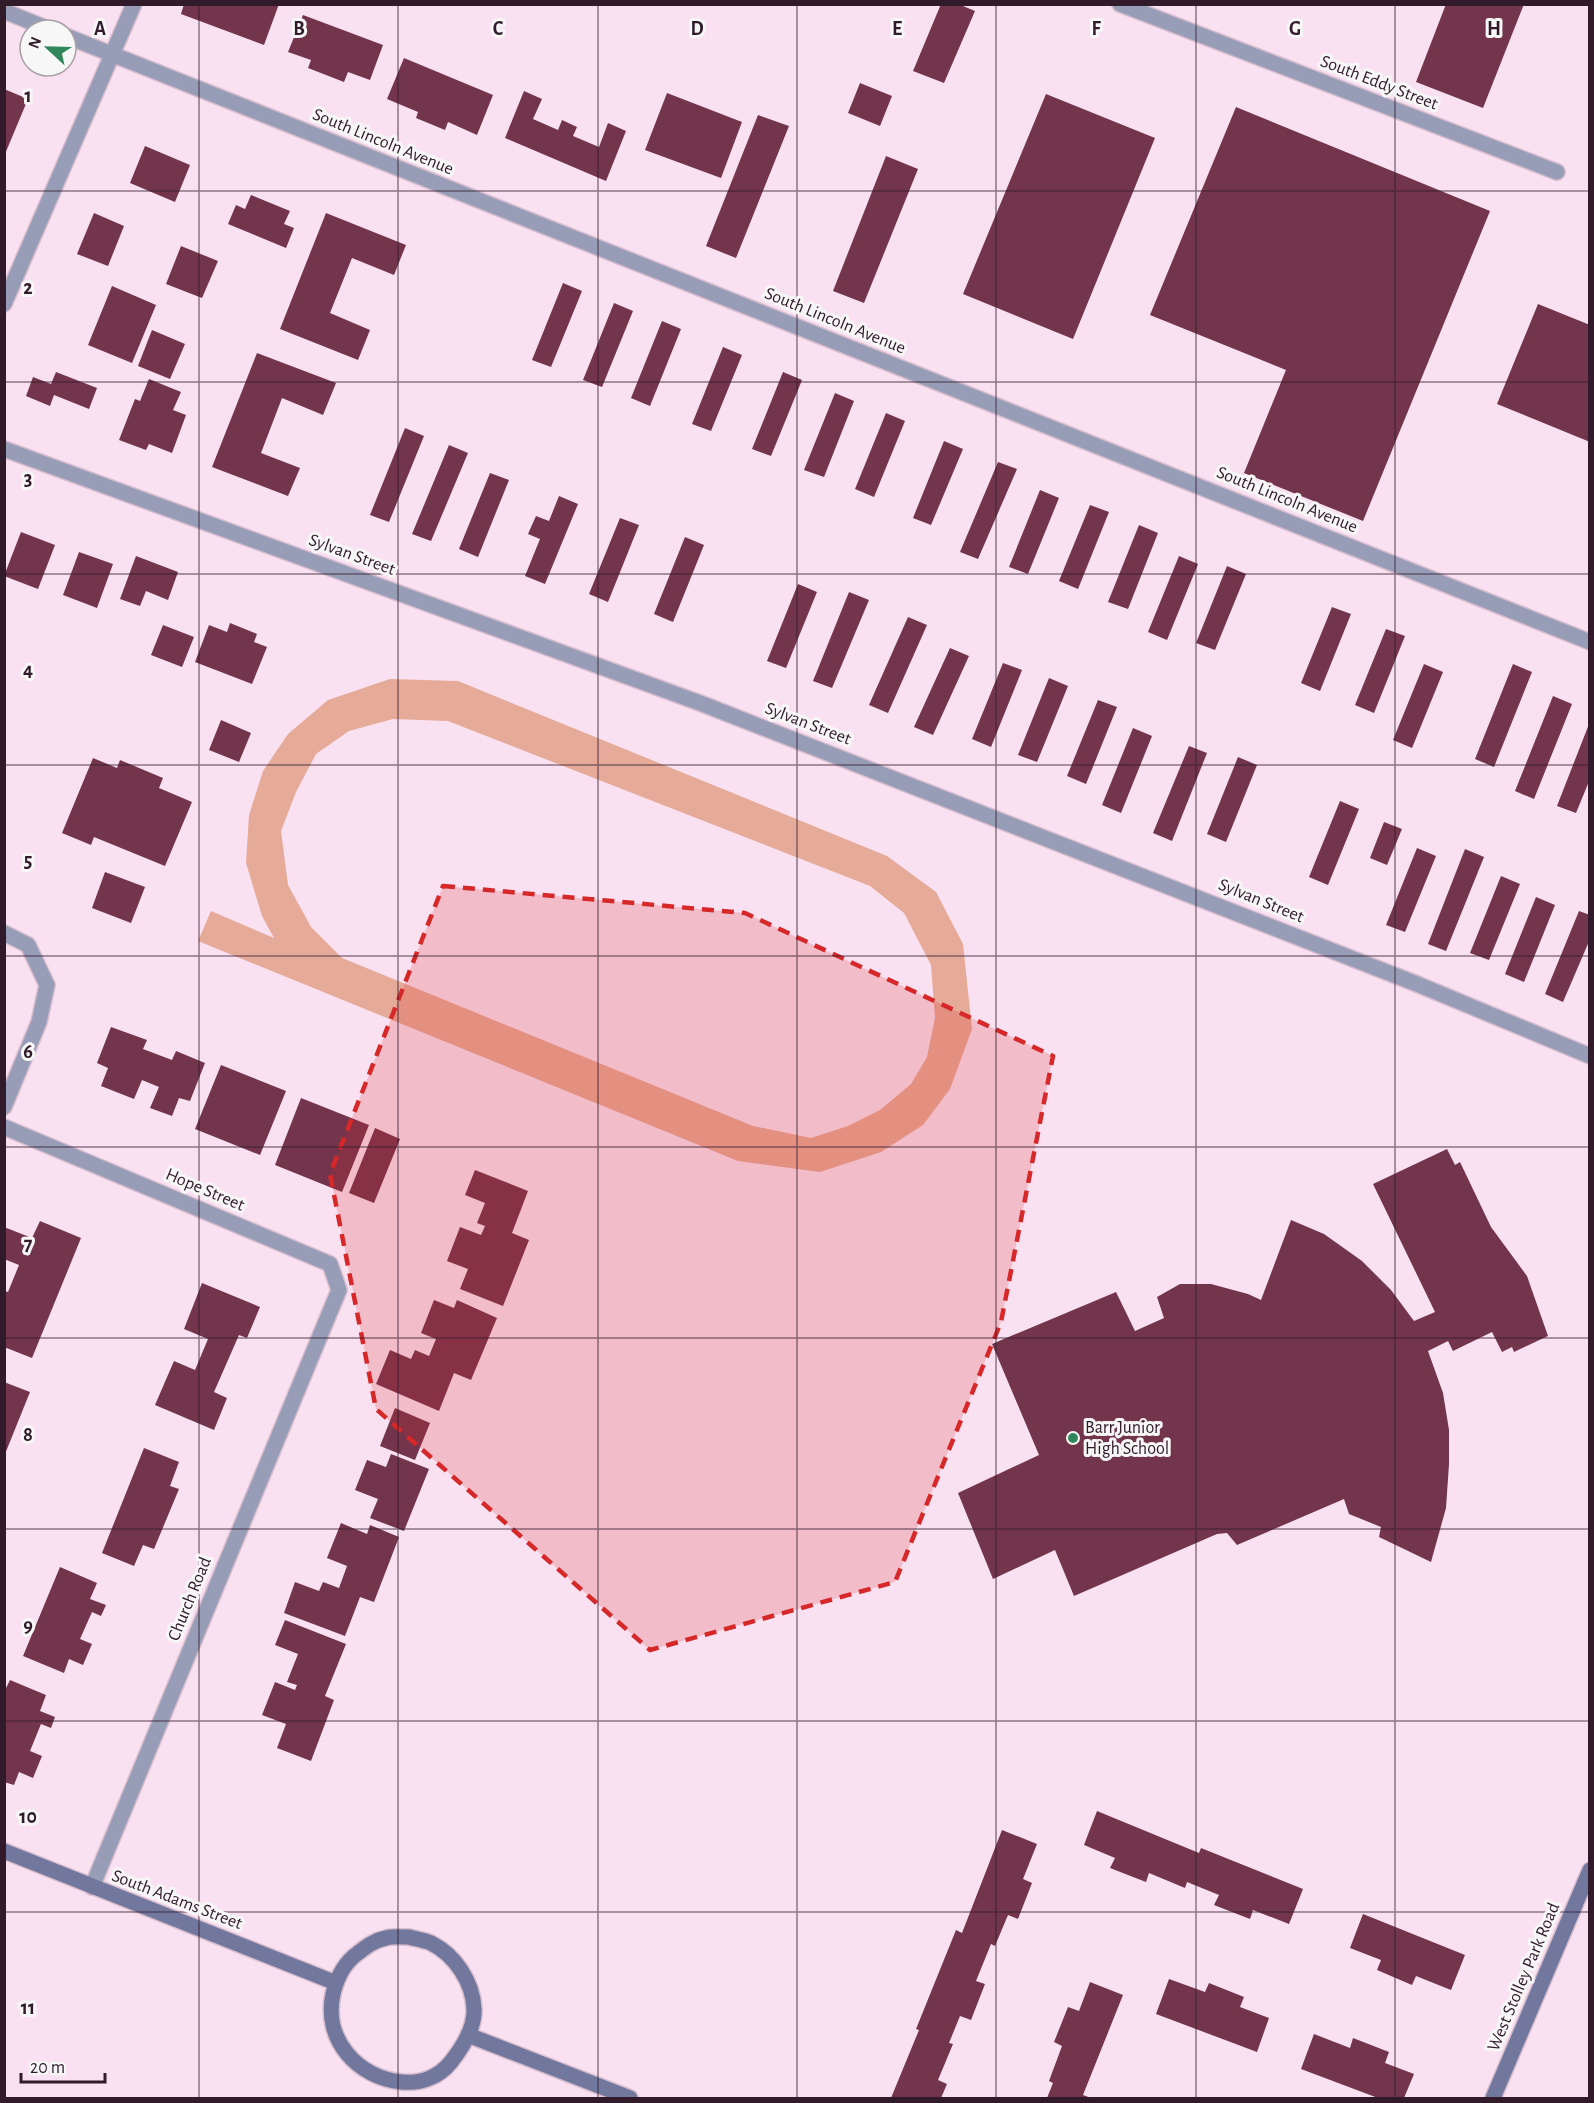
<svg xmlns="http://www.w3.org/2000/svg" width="1594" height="2103" viewBox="0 0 1594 2103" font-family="'Alegreya Sans',sans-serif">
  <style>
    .green { fill: #e6aa98; fill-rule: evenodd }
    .building { fill: #72354c }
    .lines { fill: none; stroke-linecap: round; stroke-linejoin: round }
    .street-casing { stroke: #d6bdce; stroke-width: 18 }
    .secondary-casing { stroke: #d6bdce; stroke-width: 18 }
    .street { stroke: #989db7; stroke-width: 15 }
    .secondary { stroke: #71779d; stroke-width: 15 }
    .marked { fill: #d62828; fill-opacity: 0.2; stroke: #d62828; stroke-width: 4.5; stroke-dasharray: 12 8; stroke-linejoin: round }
    .grid { fill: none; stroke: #311b2b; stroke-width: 1.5; stroke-opacity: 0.55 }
    .poi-dot { fill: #30875b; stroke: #f7f7f7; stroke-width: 2 }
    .labels { text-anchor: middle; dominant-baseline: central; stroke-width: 6; stroke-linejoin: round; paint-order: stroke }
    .street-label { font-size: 18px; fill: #311b2b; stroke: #f7f7f7 }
    .poi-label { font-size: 18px; fill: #311b2b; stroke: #f7f7f7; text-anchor: start }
    .grid-label { font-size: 20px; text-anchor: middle; font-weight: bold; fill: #311b2b; stroke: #f7f7f7; stroke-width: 6; stroke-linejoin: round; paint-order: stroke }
  </style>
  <rect width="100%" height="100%" fill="#fae1f2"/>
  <path class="green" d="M 390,679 L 458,681 L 887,856 L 936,892 L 963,944 L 972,1029 L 950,1089 L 923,1125 L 881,1152 L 820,1172 L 738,1161 L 198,941 L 211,911 L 274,938 L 262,916 L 246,863 L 249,815 L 263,771 L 288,734 L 328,700 ZM 393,719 L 448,721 L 870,886 L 904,913 L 931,965 L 935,1018 L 927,1057 L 911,1084 L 880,1110 L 848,1126 L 811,1138 L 753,1126 L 342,958 L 311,927 L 288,885 L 281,831 L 296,792 L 316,754 L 349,731 Z"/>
  <g class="building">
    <path d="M 184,4 L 279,4 L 264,45 L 181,14 Z"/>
    <path d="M 941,4 L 958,4 L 975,11 L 944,83 L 913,71 Z"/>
    <path d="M 1446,4 L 1524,4 L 1483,108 L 1416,82 Z"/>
    <path d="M 303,15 L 383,45 L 370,80 L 348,72 L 344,82 L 308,68 L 311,60 L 288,52 Z"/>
    <path d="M 404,58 L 493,95 L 477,135 L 448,122 L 445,130 L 416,118 L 418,112 L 387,99 Z"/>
    <path d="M 860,83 L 892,96 L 880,126 L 848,113 Z"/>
    <path d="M 4,89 L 28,99 L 5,154 L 4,154 Z"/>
    <path d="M 524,91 L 542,99 L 533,119 L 558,130 L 562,120 L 577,127 L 573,136 L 599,147 L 608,123 L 626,131 L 606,181 L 505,138 Z"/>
    <path d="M 667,93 L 742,122 L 721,178 L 645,150 Z"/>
    <path d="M 1046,94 L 1155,138 L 1073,339 L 963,294 Z"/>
    <path d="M 1236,107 L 1490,211 L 1363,521 L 1244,473 L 1286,370 L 1150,315 Z"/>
    <path d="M 758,115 L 789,126 L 736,258 L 706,246 Z"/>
    <path d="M 145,146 L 190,165 L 175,202 L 130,183 Z"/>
    <path d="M 886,156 L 918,169 L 864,303 L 833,291 Z"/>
    <path d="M 251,195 L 290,211 L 284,224 L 294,228 L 286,248 L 228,224 L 236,205 L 245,209 Z"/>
    <path d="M 94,213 L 124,226 L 108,266 L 77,254 Z"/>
    <path d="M 326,213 L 406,245 L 394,275 L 352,258 L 330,313 L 370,330 L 358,360 L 280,329 Z"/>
    <path d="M 181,246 L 218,261 L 202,298 L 166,284 Z"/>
    <path d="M 563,283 L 582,291 L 551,367 L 532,360 Z"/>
    <path d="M 112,286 L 156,305 L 132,363 L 88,345 Z"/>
    <path d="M 614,303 L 633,311 L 602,387 L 583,380 Z"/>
    <path d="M 1538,304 L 1590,325 L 1590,442 L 1497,404 Z"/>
    <path d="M 662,321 L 681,329 L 650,406 L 631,398 Z"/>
    <path d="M 152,330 L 185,344 L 170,379 L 138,366 Z"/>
    <path d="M 723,347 L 742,355 L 711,431 L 692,424 Z"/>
    <path d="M 257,353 L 336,383 L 323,415 L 282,398 L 261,453 L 300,468 L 288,496 L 212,467 Z"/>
    <path d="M 56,372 L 97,388 L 89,409 L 54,395 L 50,406 L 26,396 L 33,377 L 51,384 Z"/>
    <path d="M 783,372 L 802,380 L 771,456 L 752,449 Z"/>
    <path d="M 149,379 L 181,392 L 173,410 L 186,415 L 172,453 L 149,444 L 146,450 L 119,440 L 135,399 L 140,401 Z"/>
    <path d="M 835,393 L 854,401 L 824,477 L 804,470 Z"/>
    <path d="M 886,413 L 905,421 L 874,497 L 855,489 Z"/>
    <path d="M 405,428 L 424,436 L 389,522 L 370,515 Z"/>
    <path d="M 944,441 L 963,449 L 931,525 L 913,518 Z"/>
    <path d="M 449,445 L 468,453 L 431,541 L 412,534 Z"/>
    <path d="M 998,462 L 1017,469 L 978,559 L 960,552 Z"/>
    <path d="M 490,473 L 509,480 L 478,557 L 459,549 Z"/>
    <path d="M 1040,490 L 1059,498 L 1028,574 L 1009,567 Z"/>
    <path d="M 559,496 L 578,504 L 545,584 L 525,576 L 540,539 L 528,534 L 536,516 L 549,521 Z"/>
    <path d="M 1090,505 L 1109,512 L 1078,589 L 1059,581 Z"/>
    <path d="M 620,518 L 639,525 L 608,602 L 589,594 Z"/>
    <path d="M 1139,525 L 1158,533 L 1128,609 L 1108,602 Z"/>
    <path d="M 21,532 L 55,545 L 38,589 L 4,576 Z"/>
    <path d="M 685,537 L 704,545 L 673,622 L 654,614 Z"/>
    <path d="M 79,552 L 113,564 L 97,608 L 63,595 Z"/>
    <path d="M 136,556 L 178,572 L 168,600 L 146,591 L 140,606 L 120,599 Z"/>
    <path d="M 1179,556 L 1198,564 L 1167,640 L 1148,632 Z"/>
    <path d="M 1227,566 L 1246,574 L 1215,650 L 1196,643 Z"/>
    <path d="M 798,584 L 817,592 L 786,668 L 767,661 Z"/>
    <path d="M 849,592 L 869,600 L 832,688 L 813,681 Z"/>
    <path d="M 1332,607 L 1351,614 L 1320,691 L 1301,683 Z"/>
    <path d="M 908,617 L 927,625 L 888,713 L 869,705 Z"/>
    <path d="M 230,623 L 257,634 L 254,642 L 267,647 L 252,684 L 195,662 L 209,625 L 227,632 Z"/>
    <path d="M 163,625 L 194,637 L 182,667 L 151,655 Z"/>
    <path d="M 1386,629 L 1405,636 L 1374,713 L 1355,705 Z"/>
    <path d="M 950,648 L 969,656 L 933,735 L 914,727 Z"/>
    <path d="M 1003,663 L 1022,670 L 991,747 L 972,739 Z"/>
    <path d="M 1424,664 L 1443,672 L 1412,748 L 1393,740 Z"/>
    <path d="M 1513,664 L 1532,672 L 1494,767 L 1475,759 Z"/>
    <path d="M 1049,678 L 1068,686 L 1037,762 L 1018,755 Z"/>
    <path d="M 1553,696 L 1572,704 L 1534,799 L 1515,791 Z"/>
    <path d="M 1098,700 L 1117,707 L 1086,784 L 1067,776 Z"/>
    <path d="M 221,720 L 251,733 L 239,762 L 209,750 Z"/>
    <path d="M 1589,724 L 1590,779 L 1576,813 L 1557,806 Z"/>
    <path d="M 1133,728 L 1152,736 L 1121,813 L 1102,805 Z"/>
    <path d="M 1189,746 L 1207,753 L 1172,841 L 1153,833 Z"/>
    <path d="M 1238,757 L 1257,765 L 1226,842 L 1207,834 Z"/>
    <path d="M 93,758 L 117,768 L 120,760 L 163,778 L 159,788 L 192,802 L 165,866 L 94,837 L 91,845 L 62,833 Z"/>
    <path d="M 1340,801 L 1359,809 L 1328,885 L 1309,877 Z"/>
    <path d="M 1384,822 L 1402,829 L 1387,865 L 1370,858 Z"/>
    <path d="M 1417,848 L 1436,856 L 1405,932 L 1386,925 Z"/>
    <path d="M 1465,849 L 1484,857 L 1446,951 L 1428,944 Z"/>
    <path d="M 105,872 L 145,887 L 131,923 L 92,908 Z"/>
    <path d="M 1501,876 L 1520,884 L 1489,960 L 1470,953 Z"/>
    <path d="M 1536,897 L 1555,905 L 1524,982 L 1505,974 Z"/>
    <path d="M 1579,911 L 1590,915 L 1590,939 L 1563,1002 L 1545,994 Z"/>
    <path d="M 111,1027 L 147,1040 L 143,1049 L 172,1060 L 176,1051 L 205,1063 L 190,1101 L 179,1098 L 172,1116 L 150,1108 L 159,1087 L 142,1080 L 134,1099 L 101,1086 L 108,1068 L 97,1063 Z"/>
    <path d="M 221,1065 L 286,1091 L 260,1155 L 195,1129 Z"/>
    <path d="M 301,1098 L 369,1125 L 342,1192 L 275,1165 Z"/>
    <path d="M 375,1128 L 400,1139 L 374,1203 L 349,1193 Z"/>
    <path d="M 1447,1149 L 1455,1165 L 1460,1162 L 1491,1227 L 1527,1276 L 1548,1336 L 1514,1352 L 1512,1347 L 1502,1352 L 1492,1332 L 1453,1351 L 1448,1341 L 1428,1351 L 1443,1393 L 1449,1430 L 1449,1464 L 1446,1508 L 1431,1562 L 1379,1537 L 1381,1527 L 1349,1514 L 1344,1499 L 1237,1545 L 1227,1533 L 1217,1534 L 1074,1596 L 1055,1550 L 993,1579 L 958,1493 L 1039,1455 L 992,1344 L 1116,1292 L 1135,1331 L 1164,1318 L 1157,1297 L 1180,1284 L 1211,1284 L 1248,1294 L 1261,1300 L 1291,1220 L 1324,1234 L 1362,1261 L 1391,1290 L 1414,1321 L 1435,1312 L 1373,1184 Z"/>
    <path d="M 475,1170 L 528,1191 L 512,1233 L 529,1240 L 503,1306 L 460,1289 L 468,1269 L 447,1261 L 460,1227 L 481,1235 L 485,1226 L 477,1223 L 485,1203 L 465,1195 Z"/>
    <path d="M 40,1221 L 81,1238 L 32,1358 L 4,1347 L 4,1291 L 8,1292 L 19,1265 L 4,1259 L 4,1227 L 32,1238 Z"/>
    <path d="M 202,1283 L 260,1307 L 247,1338 L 239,1335 L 214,1392 L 227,1398 L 214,1430 L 155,1405 L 174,1361 L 195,1370 L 208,1339 L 184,1329 Z"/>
    <path d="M 434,1300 L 454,1308 L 457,1300 L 497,1318 L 471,1380 L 454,1373 L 439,1411 L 376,1384 L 390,1350 L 411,1359 L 415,1350 L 429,1356 L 436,1339 L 421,1333 Z"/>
    <path d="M 4,1382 L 30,1392 L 5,1454 L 4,1454 Z"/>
    <path d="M 395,1408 L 430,1423 L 415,1460 L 380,1446 Z"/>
    <path d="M 144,1448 L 179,1462 L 170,1486 L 179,1489 L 154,1549 L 143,1545 L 134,1566 L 102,1553 Z"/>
    <path d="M 391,1454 L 429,1469 L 404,1531 L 370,1518 L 378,1499 L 355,1490 L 367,1460 L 386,1467 Z"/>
    <path d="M 341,1523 L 367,1534 L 370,1525 L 399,1537 L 374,1602 L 360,1597 L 345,1636 L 284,1613 L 295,1582 L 319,1591 L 323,1582 L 339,1588 L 347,1566 L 327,1558 Z"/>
    <path d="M 60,1567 L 97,1583 L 90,1599 L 106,1605 L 101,1616 L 92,1612 L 80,1639 L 92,1644 L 83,1665 L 69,1659 L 64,1673 L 23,1656 Z"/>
    <path d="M 285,1620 L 346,1644 L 325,1696 L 334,1700 L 311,1761 L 277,1748 L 286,1724 L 262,1715 L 275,1682 L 295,1690 L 297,1685 L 287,1682 L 298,1654 L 275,1645 Z"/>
    <path d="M 10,1680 L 46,1695 L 40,1711 L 55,1717 L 51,1728 L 41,1724 L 30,1751 L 42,1756 L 33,1778 L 19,1772 L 14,1785 L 4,1782 L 4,1692 Z"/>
    <path d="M 1097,1811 L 1199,1853 L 1201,1848 L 1303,1889 L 1289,1924 L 1253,1910 L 1250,1919 L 1214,1905 L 1219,1895 L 1187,1882 L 1185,1888 L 1149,1873 L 1146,1882 L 1110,1868 L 1115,1858 L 1084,1845 Z"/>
    <path d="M 1002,1830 L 1037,1844 L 1023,1879 L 1032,1883 L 1018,1919 L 1008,1915 L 995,1946 L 991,1944 L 976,1981 L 985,1984 L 971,2020 L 960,2016 L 949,2043 L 953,2044 L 938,2080 L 947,2084 L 941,2098 L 891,2098 L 919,2030 L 916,2029 L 956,1930 L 962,1933 Z"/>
    <path d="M 1363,1914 L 1465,1955 L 1451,1990 L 1416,1976 L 1412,1985 L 1377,1970 L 1381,1960 L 1350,1948 Z"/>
    <path d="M 1169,1979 L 1205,1992 L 1209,1983 L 1244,1997 L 1240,2007 L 1269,2018 L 1257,2052 L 1156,2014 Z"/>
    <path d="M 1090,1982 L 1123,1995 L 1083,2095 L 1091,2098 L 1047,2098 L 1053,2083 L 1049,2081 L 1062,2046 L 1054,2042 L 1068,2007 L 1079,2011 Z"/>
    <path d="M 1314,2034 L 1350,2048 L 1353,2038 L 1389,2052 L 1385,2063 L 1414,2074 L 1404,2098 L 1378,2098 L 1301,2069 Z"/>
  </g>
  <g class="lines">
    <defs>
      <g id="street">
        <path d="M 1120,4 L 1557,172"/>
        <path d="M 4,11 L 51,30"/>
        <path d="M 66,36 L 1590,642"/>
        <path d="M 4,304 L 134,4"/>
        <path d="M 4,449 L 700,703 L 1417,984 L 1590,1056"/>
        <path d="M 4,933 L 28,945 L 47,985 L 39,1022 L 4,1107"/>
        <path d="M 4,1127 L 330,1264 L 339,1290 L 92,1887"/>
      </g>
      <g id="secondary">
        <path d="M 4,1851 L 336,1983"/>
        <path d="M 409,1937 C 416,1939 424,1940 431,1943 C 455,1955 473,1982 474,2009 C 475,2028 462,2048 451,2062 C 439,2077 421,2084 402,2082 C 358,2078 323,2040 333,1994 C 337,1977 344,1963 358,1953 C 367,1946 375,1940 386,1938 C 393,1936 402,1937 409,1937 Z"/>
        <path d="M 468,2035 L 630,2098"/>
        <path d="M 1493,2098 L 1590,1870"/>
      </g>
    </defs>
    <use href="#street" class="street-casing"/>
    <use href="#secondary" class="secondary-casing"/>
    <use href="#street" class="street"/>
    <use href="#secondary" class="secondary"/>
  </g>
  <path class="marked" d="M 443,886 L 745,913 L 1053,1056 L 1001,1322 L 895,1582 L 650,1650 L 376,1409 L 330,1174 Z"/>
  <path class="grid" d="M 199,4 L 199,2098M 398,4 L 398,2098M 598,4 L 598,2098M 797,4 L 797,2098M 996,4 L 996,2098M 1196,4 L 1196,2098M 1395,4 L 1395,2098M 4,191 L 1590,191M 4,382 L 1590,382M 4,574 L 1590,574M 4,765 L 1590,765M 4,956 L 1590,956M 4,1147 L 1590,1147M 4,1338 L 1590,1338M 4,1529 L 1590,1529M 4,1721 L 1590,1721M 4,1912 L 1590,1912"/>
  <circle class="poi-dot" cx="1073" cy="1438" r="6"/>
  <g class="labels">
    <g class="street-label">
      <text transform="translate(1379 83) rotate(21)">South Eddy Street</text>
      <text transform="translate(383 142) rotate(22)">South Lincoln Avenue</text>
      <text transform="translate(835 321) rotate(22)">South Lincoln Avenue</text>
      <text transform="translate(1287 500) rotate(22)">South Lincoln Avenue</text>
      <text transform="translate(352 555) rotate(20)">Sylvan Street</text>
      <text transform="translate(808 724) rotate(21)">Sylvan Street</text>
      <text transform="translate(1261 901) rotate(22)">Sylvan Street</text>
      <text transform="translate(205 1190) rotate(23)">Hope Street</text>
      <text transform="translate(190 1599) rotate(-68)">Church Road</text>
      <text transform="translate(177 1900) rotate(21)">South Adams Street</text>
      <text transform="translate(1524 1977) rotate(-67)">West Stolley Park Road</text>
    </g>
    <g class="poi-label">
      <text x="1085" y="1428">Barr Junior<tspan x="1085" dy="21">High School</tspan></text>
    </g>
  </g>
  <g class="grid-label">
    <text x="100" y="35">A</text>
    <text x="299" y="35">B</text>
    <text x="498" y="35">C</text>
    <text x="697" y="35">D</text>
    <text x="897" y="35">E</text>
    <text x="1096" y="35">F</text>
    <text x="1295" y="35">G</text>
    <text x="1494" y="35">H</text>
    <text x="28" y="102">1</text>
    <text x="28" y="294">2</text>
    <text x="28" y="485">3</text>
    <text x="28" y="676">4</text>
    <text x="28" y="867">5</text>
    <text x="28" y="1058">6</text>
    <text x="28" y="1250">7</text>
    <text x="28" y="1441">8</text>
    <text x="28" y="1632">9</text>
    <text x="28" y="1823">10</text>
    <text x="28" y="2014">11</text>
  </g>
  <rect width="1594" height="2103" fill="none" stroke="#311b2b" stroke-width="12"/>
  <g transform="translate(48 48) rotate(292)"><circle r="28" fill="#f7f7f7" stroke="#a89fa5" stroke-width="1.5"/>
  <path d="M0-4.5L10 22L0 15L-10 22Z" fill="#30875b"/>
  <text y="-9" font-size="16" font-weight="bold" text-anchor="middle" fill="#311b2b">N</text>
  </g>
  <path d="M21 2073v9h84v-9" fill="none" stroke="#311b2b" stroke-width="3"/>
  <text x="30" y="2073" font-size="18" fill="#311b2b" stroke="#f7f7f7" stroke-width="4.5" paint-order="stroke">20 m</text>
</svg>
